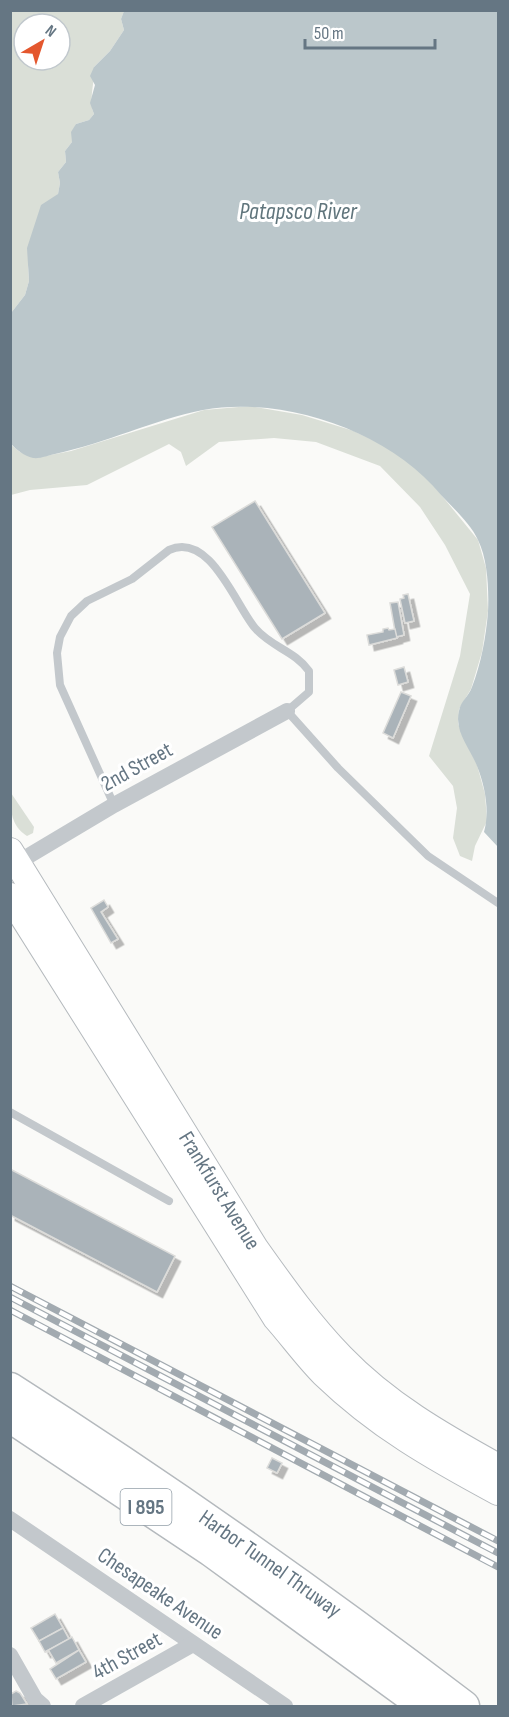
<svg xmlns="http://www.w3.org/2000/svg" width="509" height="1717" viewBox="0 0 509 1717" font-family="'Sofia Sans Condensed',sans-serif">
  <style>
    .green { fill: #dadfd7; fill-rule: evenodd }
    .water { fill: #bbc7cb }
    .building { fill: #aab3b9; stroke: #dcdcda; stroke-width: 1.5; filter: url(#shadow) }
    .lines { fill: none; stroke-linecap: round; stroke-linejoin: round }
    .primary-casing { stroke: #b5babe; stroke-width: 28 }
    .highway-casing { stroke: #b4b9bd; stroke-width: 33 }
    .lane { stroke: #c3c8cc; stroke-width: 8 }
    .street { stroke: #c3c8cc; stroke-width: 16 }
    .primary { stroke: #fff; stroke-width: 26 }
    .highway { stroke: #fff; stroke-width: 30 }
    .rail-casing { stroke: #a2aab0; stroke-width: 7 }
    .rail { stroke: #fff; stroke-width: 4.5; stroke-dasharray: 14; stroke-linecap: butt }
    .labels { text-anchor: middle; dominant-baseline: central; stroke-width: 6; stroke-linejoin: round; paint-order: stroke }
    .shield { fill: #fff; stroke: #939fa8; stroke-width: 1.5 }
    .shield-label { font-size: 21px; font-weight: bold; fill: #657683 }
    .street-label { font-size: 22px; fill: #657683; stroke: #fff }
    .water-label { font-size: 24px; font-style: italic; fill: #60757c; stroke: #fff }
  </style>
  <defs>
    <filter id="shadow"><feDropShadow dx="5.5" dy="5.5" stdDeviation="0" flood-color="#0004"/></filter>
  </defs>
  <rect width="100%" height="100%" fill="#fafaf8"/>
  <g class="green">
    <path d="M 10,11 L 124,11 L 121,19 L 124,30 L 110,51 L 94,67 C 95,84 88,99 94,114 L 89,120 L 76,124 L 72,142 L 65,151 L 66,162 L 58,172 L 60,183 L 58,194 L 28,267 L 29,281 L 25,295 L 11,313 ZM 24,24 L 60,24 L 60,60 L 24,60 Z"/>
    <path d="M 250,406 L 302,415 L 354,431 L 395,451 L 425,475 L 478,540 L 486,568 L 488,611 L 482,652 L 471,689 L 459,709 L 458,724 L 477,765 L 485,794 L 487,821 L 475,846 L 472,861 L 460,856 L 453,838 L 457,808 L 453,786 L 429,756 L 460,656 L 470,594 L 445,545 L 420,507 L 380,466 L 316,442 L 274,438 L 219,442 L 186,466 L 181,452 L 169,444 L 87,485 L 30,490 L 11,495 L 10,444 L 20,452 L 35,458 L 71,451 L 204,410 Z"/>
    <path d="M 11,793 L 34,827 L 33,833 L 27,836 C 11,826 10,810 11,793 Z"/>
  </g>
  <path class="water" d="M 124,11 L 498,11 L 498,847 L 484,832 C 490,811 485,786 477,766 C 470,748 454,732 459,711 C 460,702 469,696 472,687 C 481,664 486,637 488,612 C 489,591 488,560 478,540 C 471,524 453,508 441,495 C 390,432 284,395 203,410 C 153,420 106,443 55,454 C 49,455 40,459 33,458 C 24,456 17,450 11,444 L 11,313 L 25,295 L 29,281 L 27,248 L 41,205 L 58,194 L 60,183 L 58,172 L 66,162 L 65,151 L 72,142 L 71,132 L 76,124 L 89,120 L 94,114 L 90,103 L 95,85 L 90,76 L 94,67 L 110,51 L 124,30 L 121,19 Z"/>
  <g class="building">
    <path d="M 255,501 L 325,613 L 282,639 L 212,527 Z"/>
    <path d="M 408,594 L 414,621 L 405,623 L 400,599 L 404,598 L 403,595 Z"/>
    <path d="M 398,602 L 404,635 L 396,637 L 390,603 Z"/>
    <path d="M 388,628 L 389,630 L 395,629 L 397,638 L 369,645 L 367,635 L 383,632 L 383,629 Z"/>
    <path d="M 404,667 L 408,682 L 398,685 L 394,670 Z"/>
    <path d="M 401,692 L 411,696 L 393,738 L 383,733 Z"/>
    <path d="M 104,900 L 108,907 L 101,912 L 118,939 L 111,943 L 91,908 Z"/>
    <path d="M 10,1169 L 175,1256 L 157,1292 L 10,1215 Z"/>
    <path d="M 272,1458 L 282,1463 L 277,1473 L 267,1468 Z"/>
    <path d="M 55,1614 L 63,1628 L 39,1641 L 31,1628 Z"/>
    <path d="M 63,1628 L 69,1639 L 45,1652 L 39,1641 Z"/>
    <path d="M 72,1637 L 79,1650 L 56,1663 L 49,1651 L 45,1652 Z"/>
    <path d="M 79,1650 L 86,1662 L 56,1679 L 50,1669 Z"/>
    <path d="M 16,1691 L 20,1693 L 27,1704 L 12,1706 L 11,1694 Z"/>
  </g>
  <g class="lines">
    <defs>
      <g id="primary">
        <path id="s1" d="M 10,851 L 255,1248 C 282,1286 308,1323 341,1357 C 386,1404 442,1436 498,1467"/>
        <path d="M 10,896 L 276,1318 C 292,1336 307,1357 324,1374 C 378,1426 433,1457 498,1492"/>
      </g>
      <g id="highway">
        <path id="s2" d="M 10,1388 C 167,1488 317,1594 464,1706"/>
        <path d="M 10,1417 L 211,1551 L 424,1706"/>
      </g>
    </defs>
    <use href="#primary" class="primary-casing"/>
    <use href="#highway" class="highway-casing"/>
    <g class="lane">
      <path d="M 114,805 L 60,685 L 57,653 L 60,637 L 71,616 L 87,601 L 132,579 L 169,550 C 210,531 236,606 255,628 C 271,647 295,651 309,671 L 309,692 L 287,711 L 338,768 L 428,856 L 498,903"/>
      <path d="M 10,1112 L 169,1201"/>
    </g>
    <g class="street">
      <path d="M 10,867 L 114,805 L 287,711"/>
      <path d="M 10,1519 L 285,1706"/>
      <path d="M 10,1655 L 35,1699 L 43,1706"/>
      <path d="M 83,1706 L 193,1644"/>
    </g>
    <use href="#primary" class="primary"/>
    <use href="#highway" class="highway"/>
    <defs>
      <g id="rail">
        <path d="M 10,1286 L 498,1541"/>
        <path d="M 10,1297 L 498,1553"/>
        <path d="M 10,1310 L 498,1567"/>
      </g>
    </defs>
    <use href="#rail" class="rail-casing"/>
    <use href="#rail" class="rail"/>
  </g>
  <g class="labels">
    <rect class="shield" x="120.5" y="1489" width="51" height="36" rx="4.5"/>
    <g class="shield-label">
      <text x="146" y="1507">I 895</text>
    </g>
    <g class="street-label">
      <text transform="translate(137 767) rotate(-29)">2nd Street</text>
      <text stroke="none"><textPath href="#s1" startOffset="399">Frankfurst Avenue</textPath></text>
      <text stroke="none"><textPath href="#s2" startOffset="314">Harbor Tunnel Thruway</textPath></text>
      <text transform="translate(160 1594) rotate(34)">Chesapeake Avenue</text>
      <text transform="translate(127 1656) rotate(-29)">4th Street</text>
    </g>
    <g class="water-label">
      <text x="298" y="211">Patapsco River</text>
    </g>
  </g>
  <rect width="509" height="1717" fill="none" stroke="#657683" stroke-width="24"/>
  <g transform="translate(42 42) rotate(39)"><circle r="28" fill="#ffffff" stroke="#c1c8cd" stroke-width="1.5"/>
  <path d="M0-4.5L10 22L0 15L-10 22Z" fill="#e4572e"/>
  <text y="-9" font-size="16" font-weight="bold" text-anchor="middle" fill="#657683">N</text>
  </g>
  <path d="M305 39v9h130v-9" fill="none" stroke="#657683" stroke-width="3"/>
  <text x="314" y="39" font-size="18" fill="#657683" stroke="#ffffff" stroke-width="4.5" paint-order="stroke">50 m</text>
</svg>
